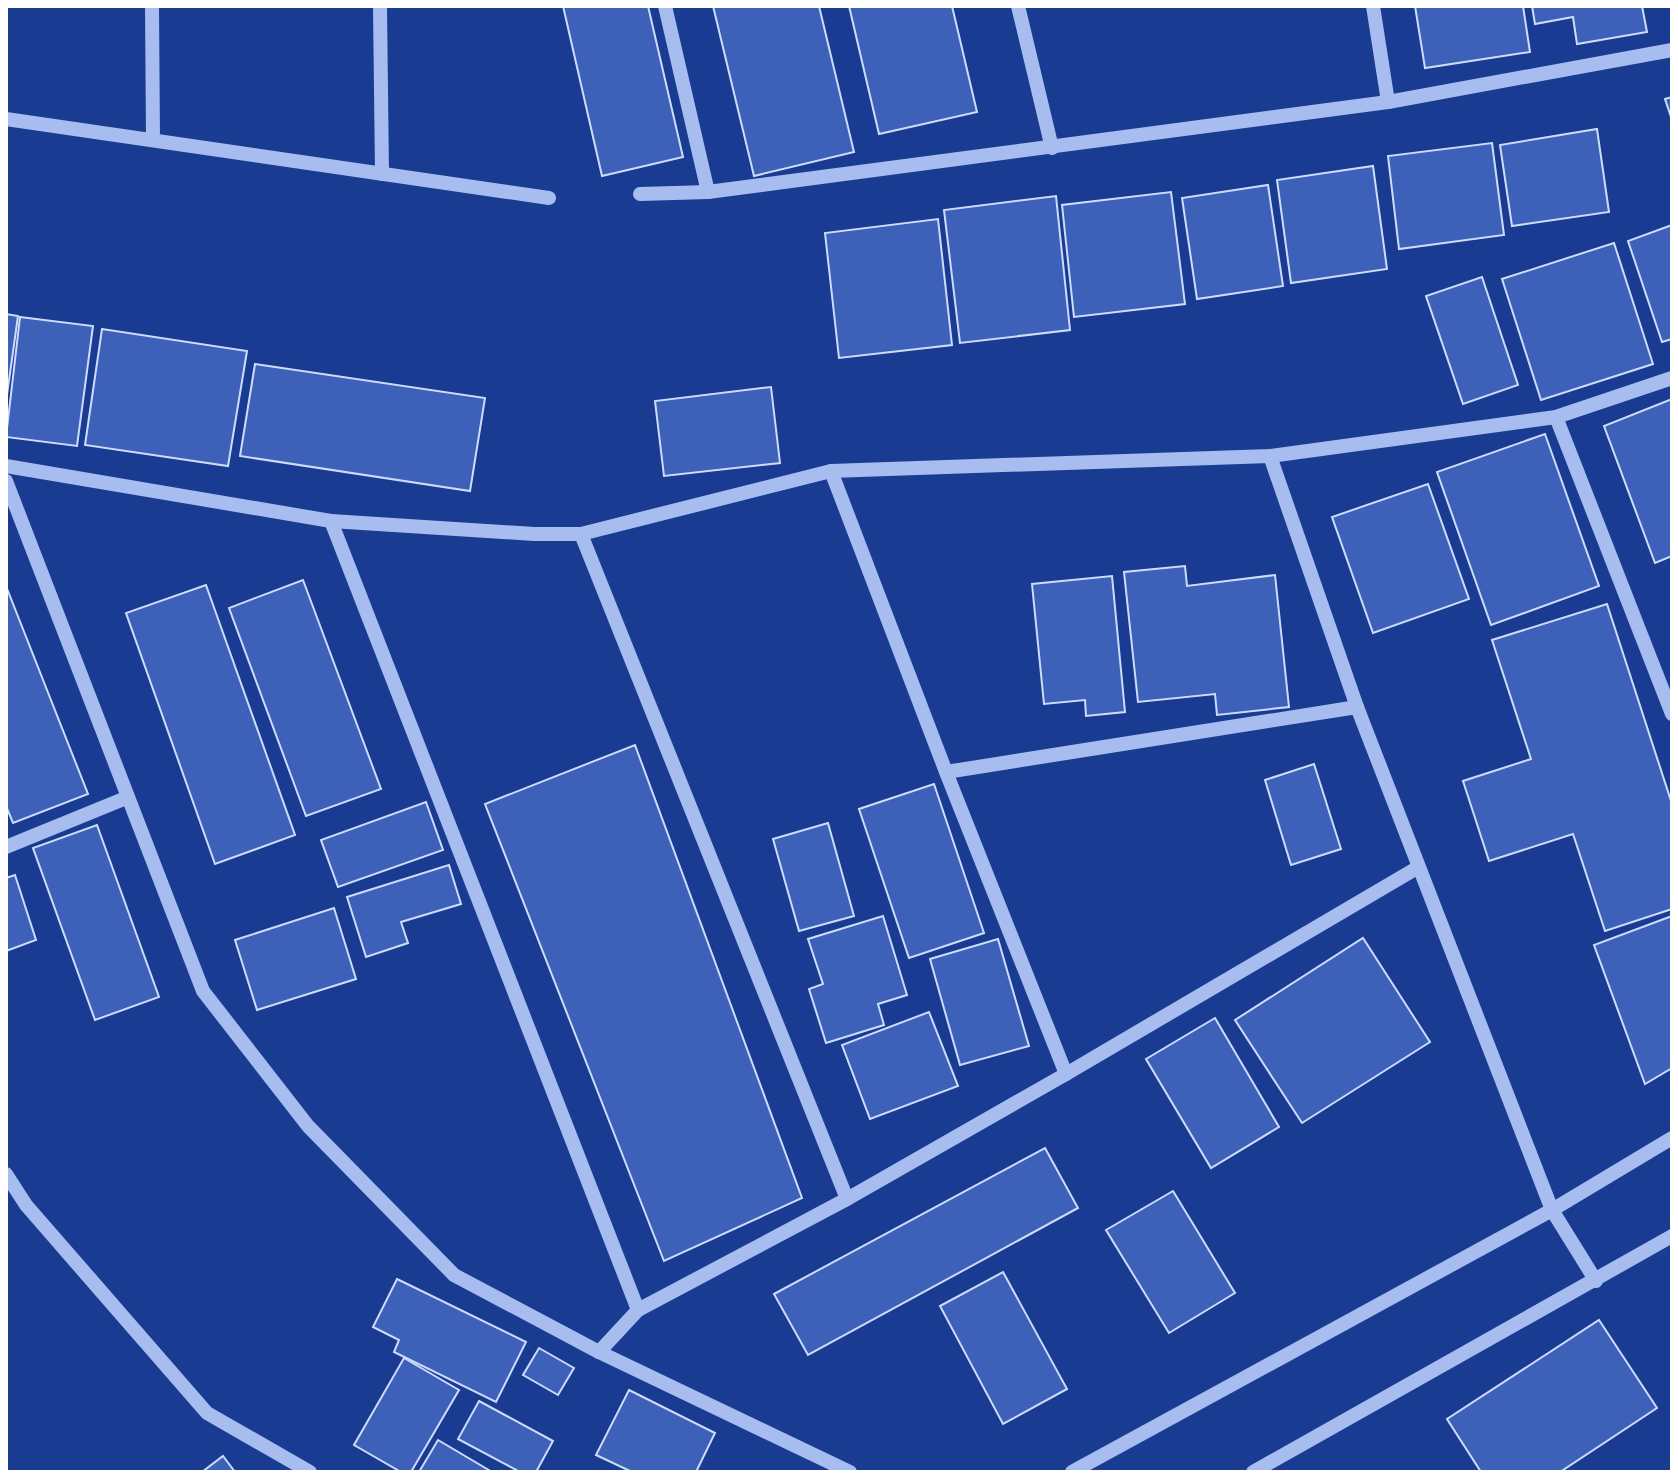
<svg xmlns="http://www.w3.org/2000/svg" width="1678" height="1478" viewBox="0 0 1678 1478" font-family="'Source Sans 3',sans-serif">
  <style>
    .building { fill: #3d61b8; stroke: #cedcfb; stroke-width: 2 }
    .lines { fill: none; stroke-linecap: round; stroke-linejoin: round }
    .minor { stroke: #a8bdef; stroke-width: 14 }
  </style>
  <rect width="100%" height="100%" fill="#193b91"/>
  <g class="building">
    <path d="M 563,6 L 648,6 L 683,157 L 602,176 Z"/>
    <path d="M 713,6 L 819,6 L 854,152 L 754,176 Z"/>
    <path d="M 849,6 L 952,6 L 977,112 L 879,134 Z"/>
    <path d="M 1415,6 L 1523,6 L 1530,52 L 1425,68 Z"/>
    <path d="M 1532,6 L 1642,6 L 1647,32 L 1577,44 L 1573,17 L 1535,24 Z"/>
    <path d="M 1672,97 L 1672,120 L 1665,99 Z"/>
    <path d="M 1597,129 L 1609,212 L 1512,226 L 1500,145 Z"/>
    <path d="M 1492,143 L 1504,235 L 1399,249 L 1388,156 Z"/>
    <path d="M 1373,166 L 1387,269 L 1291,283 L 1277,180 Z"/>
    <path d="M 1268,185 L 1283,286 L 1197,299 L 1182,198 Z"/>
    <path d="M 1171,192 L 1185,304 L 1074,317 L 1062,205 Z"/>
    <path d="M 1056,196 L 1070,330 L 960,343 L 944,210 Z"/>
    <path d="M 938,219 L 952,345 L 839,358 L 825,233 Z"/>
    <path d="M 1672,225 L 1672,339 L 1662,342 L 1628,241 Z"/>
    <path d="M 1614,243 L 1653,364 L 1541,400 L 1502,279 Z"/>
    <path d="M 1482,277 L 1518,385 L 1463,404 L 1426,296 Z"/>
    <path d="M 6,314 L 18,316 L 6,402 Z"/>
    <path d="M 20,317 L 93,326 L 77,446 L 6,437 Z"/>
    <path d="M 102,329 L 247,351 L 228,466 L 85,445 Z"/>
    <path d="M 255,364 L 485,398 L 470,491 L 240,456 Z"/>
    <path d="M 771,387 L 780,463 L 664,476 L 655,401 Z"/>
    <path d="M 1672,399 L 1672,556 L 1655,563 L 1604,426 Z"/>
    <path d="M 1545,434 L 1599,586 L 1491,625 L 1437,472 Z"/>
    <path d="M 1428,484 L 1469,599 L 1373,633 L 1332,517 Z"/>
    <path d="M 1185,566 L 1187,586 L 1275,575 L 1289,707 L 1217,715 L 1215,694 L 1138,702 L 1124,572 Z"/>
    <path d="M 1112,576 L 1125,712 L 1086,716 L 1085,700 L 1044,704 L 1032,584 Z"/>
    <path d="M 303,580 L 381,789 L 306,816 L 229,608 Z"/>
    <path d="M 206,585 L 295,835 L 215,864 L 126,613 Z"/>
    <path d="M 6,586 L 88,794 L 13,823 L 6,806 Z"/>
    <path d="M 1607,604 L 1672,804 L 1672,909 L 1605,931 L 1573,834 L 1489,861 L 1463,781 L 1531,759 L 1492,640 Z"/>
    <path d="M 635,745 L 802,1198 L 664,1261 L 485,804 Z"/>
    <path d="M 1314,764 L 1341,849 L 1291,865 L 1265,780 Z"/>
    <path d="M 934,784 L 984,933 L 909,958 L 859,809 Z"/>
    <path d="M 426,802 L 443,850 L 338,887 L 321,840 Z"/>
    <path d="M 828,823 L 854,916 L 799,931 L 773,839 Z"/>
    <path d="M 97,825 L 159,997 L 95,1020 L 33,848 Z"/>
    <path d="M 449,865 L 461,904 L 401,922 L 408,943 L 366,957 L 347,897 Z"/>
    <path d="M 15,875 L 36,940 L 6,951 L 6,878 Z"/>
    <path d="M 334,908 L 356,979 L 257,1010 L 235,940 Z"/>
    <path d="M 883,916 L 907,995 L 878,1004 L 884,1025 L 826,1043 L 809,989 L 823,984 L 808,939 Z"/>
    <path d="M 1672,916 L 1672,1068 L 1645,1084 L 1594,945 Z"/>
    <path d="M 1363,938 L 1430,1042 L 1302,1123 L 1235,1020 Z"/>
    <path d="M 998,939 L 1029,1046 L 960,1065 L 930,959 Z"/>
    <path d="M 929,1012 L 958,1086 L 870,1119 L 842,1045 Z"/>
    <path d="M 1215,1018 L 1279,1127 L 1211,1168 L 1146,1059 Z"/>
    <path d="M 1045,1148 L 1078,1208 L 808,1355 L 774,1294 Z"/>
    <path d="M 1173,1191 L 1235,1293 L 1169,1333 L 1106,1230 Z"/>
    <path d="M 1003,1272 L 1067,1389 L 1003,1424 L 940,1306 Z"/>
    <path d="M 397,1279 L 526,1342 L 496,1402 L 394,1352 L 399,1340 L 373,1327 Z"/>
    <path d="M 1599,1320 L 1657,1408 L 1560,1472 L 1481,1472 L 1447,1419 Z"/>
    <path d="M 539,1348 L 574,1368 L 558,1395 L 523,1375 Z"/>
    <path d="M 404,1358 L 459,1390 L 411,1472 L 401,1472 L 354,1445 Z"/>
    <path d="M 629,1390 L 715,1433 L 696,1472 L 632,1472 L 596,1455 Z"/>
    <path d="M 479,1401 L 553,1441 L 536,1472 L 520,1472 L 458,1439 Z"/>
    <path d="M 438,1440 L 492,1472 L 419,1472 Z"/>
    <path d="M 223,1456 L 235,1472 L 202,1472 Z"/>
  </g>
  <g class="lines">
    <g class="minor">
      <path d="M 152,6 L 153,140"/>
      <path d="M 380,6 L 382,174"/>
      <path d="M 665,6 L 708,192"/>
      <path d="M 1018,6 L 1052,148"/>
      <path d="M 1373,6 L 1388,102"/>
      <path d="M 6,119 L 549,198"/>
      <path d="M 640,194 L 708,192 L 1388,102 L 1672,50"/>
      <path d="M 1556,417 L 1672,714"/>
      <path d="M 1270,456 L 1357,707 L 1552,1210 L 1596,1281"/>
      <path d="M 6,466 L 331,521 L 534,534 L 581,534 L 831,471 L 1270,456 L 1556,417 L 1672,378"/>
      <path d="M 831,471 L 946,772 L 1066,1074"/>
      <path d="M 6,481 L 203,991 L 308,1126 L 454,1275 L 599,1352 L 850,1472"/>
      <path d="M 331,521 L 638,1310"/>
      <path d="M 581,534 L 847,1199"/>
      <path d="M 946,772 L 1357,707"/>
      <path d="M 6,847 L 126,798"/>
      <path d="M 6,1174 L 26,1205 L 207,1413 L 310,1472"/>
      <path d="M 599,1352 L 638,1310 L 847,1199 L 1066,1074 L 1417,868"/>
      <path d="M 1072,1472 L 1552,1210 L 1672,1138"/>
      <path d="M 1253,1472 L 1672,1236"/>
    </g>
  </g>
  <rect width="1678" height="1478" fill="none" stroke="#ffffff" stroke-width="16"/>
</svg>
